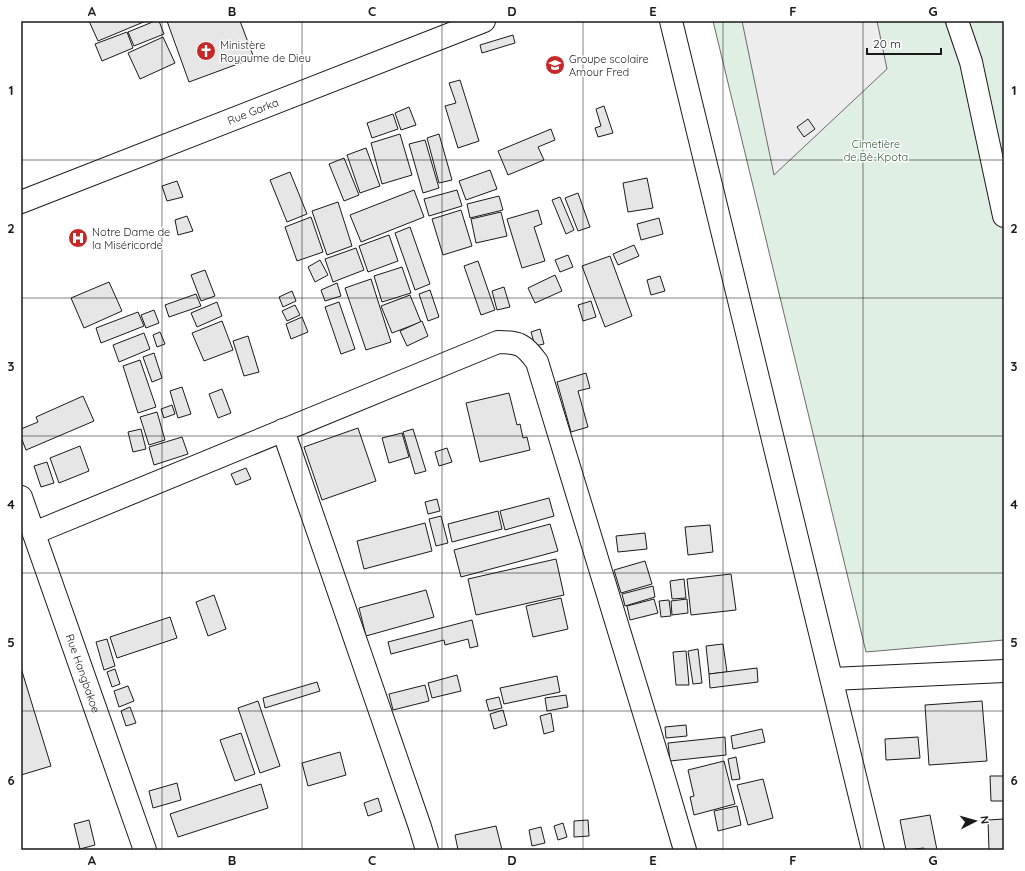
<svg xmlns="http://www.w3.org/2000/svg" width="1025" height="871" viewBox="0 0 1025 871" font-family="Quicksand,sans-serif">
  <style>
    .green { fill: #e0efe3; stroke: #6a6a6a }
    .parking { fill: #ededed; stroke: #6a6a6a }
    .building { fill: #e6e6e6; stroke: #1a1a1a }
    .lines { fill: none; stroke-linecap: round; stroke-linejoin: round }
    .minor-casing { stroke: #1a1a1a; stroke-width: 24 }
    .minor { stroke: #fff; stroke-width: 22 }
    .grid { fill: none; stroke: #1a1a1a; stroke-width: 1; stroke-opacity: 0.55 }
    .labels { text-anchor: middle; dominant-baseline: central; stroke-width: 3; stroke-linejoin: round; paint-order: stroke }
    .poi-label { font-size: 11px; fill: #1a1a1a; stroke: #fff; text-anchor: start }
    .street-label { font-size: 11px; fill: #1a1a1a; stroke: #fff }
    .park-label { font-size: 11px; fill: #2b5a34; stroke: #fff }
    .neatline { fill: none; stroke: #1a1a1a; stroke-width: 1.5 }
    .grid-label { font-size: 13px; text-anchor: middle; font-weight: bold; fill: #1a1a1a }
  </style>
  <rect width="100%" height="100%" fill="#fff"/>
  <path class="green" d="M 713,21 L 1004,21 L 1004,640 L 866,652 Z"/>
  <path class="parking" d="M 742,21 L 877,21 L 887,69 L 774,175 Z"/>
  <g class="building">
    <path d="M 89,21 L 146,21 L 98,41 Z"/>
    <path d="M 155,21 L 159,21 L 164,34 L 134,46 L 128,32 Z"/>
    <path d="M 167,21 L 240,21 L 254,58 L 189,82 Z"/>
    <path d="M 127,32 L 133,48 L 102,61 L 95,44 Z"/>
    <path d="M 513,35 L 515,43 L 482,53 L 480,45 Z"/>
    <path d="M 163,37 L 175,63 L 140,79 L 128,53 Z"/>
    <path d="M 460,80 L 479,141 L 458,148 L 445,106 L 456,103 L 449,83 Z"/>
    <path d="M 604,106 L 613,133 L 598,137 L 595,128 L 601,126 L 596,109 Z"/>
    <path d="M 409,107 L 416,125 L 401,130 L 395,113 Z"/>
    <path d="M 393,114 L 398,129 L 372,138 L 367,123 Z"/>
    <path d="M 808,119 L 815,129 L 804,137 L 797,127 Z"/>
    <path d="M 551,129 L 555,140 L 538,147 L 544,160 L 508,175 L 498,151 Z"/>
    <path d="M 400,134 L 412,175 L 382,184 L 371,143 Z"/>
    <path d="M 439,134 L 452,180 L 439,183 L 427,138 Z"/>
    <path d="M 425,140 L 439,188 L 423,193 L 409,144 Z"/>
    <path d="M 366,148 L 380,186 L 360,193 L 347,155 Z"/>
    <path d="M 344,158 L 359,195 L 344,201 L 329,164 Z"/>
    <path d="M 490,170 L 497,189 L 466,200 L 459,181 Z"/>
    <path d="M 290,172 L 307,214 L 287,222 L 270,180 Z"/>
    <path d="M 647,178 L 653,208 L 628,212 L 623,183 Z"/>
    <path d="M 177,181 L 183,197 L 167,201 L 162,186 Z"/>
    <path d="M 414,190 L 424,217 L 361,242 L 350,215 Z"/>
    <path d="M 457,190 L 462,206 L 429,216 L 424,199 Z"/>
    <path d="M 578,193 L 590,227 L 578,231 L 565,198 Z"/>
    <path d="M 499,196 L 503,210 L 470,218 L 467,204 Z"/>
    <path d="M 560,197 L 574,230 L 566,234 L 552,200 Z"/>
    <path d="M 338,202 L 352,246 L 327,255 L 312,211 Z"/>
    <path d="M 461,210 L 472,246 L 443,255 L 432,219 Z"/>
    <path d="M 538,210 L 542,224 L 534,227 L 545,261 L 522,268 L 507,219 Z"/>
    <path d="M 501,212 L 507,236 L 476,243 L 471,219 Z"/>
    <path d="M 187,216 L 193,231 L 178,235 L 175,220 Z"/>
    <path d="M 311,217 L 323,252 L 297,261 L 285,227 Z"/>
    <path d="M 659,218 L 663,234 L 641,240 L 637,224 Z"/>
    <path d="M 410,227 L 430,284 L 415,290 L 395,233 Z"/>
    <path d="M 389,235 L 398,261 L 368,272 L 359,246 Z"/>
    <path d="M 634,245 L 639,256 L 618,265 L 613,254 Z"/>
    <path d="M 356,248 L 364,270 L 333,282 L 325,259 Z"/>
    <path d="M 568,255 L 573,267 L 560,272 L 555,260 Z"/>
    <path d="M 610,256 L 632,316 L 605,327 L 582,266 Z"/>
    <path d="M 320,260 L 328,275 L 315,282 L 308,267 Z"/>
    <path d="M 478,261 L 495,310 L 481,315 L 464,266 Z"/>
    <path d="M 402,267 L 411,293 L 382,302 L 374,276 Z"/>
    <path d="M 205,270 L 215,296 L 201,301 L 191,275 Z"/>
    <path d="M 555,275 L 562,291 L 535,303 L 528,288 Z"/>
    <path d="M 660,276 L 665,291 L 651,295 L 647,280 Z"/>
    <path d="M 371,279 L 391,342 L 366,350 L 345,288 Z"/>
    <path d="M 109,282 L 122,311 L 84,328 L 71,298 Z"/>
    <path d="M 337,283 L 341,296 L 325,301 L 321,290 Z"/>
    <path d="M 504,287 L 510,307 L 497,310 L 492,291 Z"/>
    <path d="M 430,290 L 439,317 L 428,321 L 419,294 Z"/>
    <path d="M 292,291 L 296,301 L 283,307 L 279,297 Z"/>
    <path d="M 196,294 L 201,306 L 169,317 L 165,305 Z"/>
    <path d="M 410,295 L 421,322 L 392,333 L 381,306 Z"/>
    <path d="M 591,301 L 596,317 L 583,321 L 578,305 Z"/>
    <path d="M 217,302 L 222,316 L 197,327 L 191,313 Z"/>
    <path d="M 339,302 L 355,349 L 341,354 L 325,307 Z"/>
    <path d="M 295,305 L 300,315 L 287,321 L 282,311 Z"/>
    <path d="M 154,310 L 159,323 L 146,328 L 141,315 Z"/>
    <path d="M 138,312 L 144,326 L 101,343 L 96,328 Z"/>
    <path d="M 302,317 L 308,332 L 291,339 L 286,324 Z"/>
    <path d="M 222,321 L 233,350 L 204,361 L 192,333 Z"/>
    <path d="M 422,321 L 428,336 L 407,346 L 400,331 Z"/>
    <path d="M 540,329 L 544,344 L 535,346 L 531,332 Z"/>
    <path d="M 160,332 L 165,344 L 157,347 L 153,335 Z"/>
    <path d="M 144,333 L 150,349 L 119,362 L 113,345 Z"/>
    <path d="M 248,336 L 259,372 L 244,376 L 233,341 Z"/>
    <path d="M 154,353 L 162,378 L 152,382 L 143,357 Z"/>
    <path d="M 140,360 L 156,407 L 138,413 L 123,366 Z"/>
    <path d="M 586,373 L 590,388 L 578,391 L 588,427 L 571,432 L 557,382 Z"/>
    <path d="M 182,387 L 191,414 L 178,418 L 170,391 Z"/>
    <path d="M 222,389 L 231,413 L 218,418 L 209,394 Z"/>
    <path d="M 509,393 L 517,425 L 520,424 L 523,438 L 527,437 L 530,450 L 480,462 L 466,403 Z"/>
    <path d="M 83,396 L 94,421 L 26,450 L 21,437 L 21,429 L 38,422 L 36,417 Z"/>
    <path d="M 172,405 L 175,414 L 164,418 L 161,409 Z"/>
    <path d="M 157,412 L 165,440 L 149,445 L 140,417 Z"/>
    <path d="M 358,428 L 376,481 L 322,500 L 304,447 Z"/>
    <path d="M 141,429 L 146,449 L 133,452 L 128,432 Z"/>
    <path d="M 413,429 L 426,471 L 415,474 L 403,432 Z"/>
    <path d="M 402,433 L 409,457 L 389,463 L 382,438 Z"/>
    <path d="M 182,437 L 188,454 L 154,465 L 149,447 Z"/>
    <path d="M 80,446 L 89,471 L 59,483 L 50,458 Z"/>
    <path d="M 447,448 L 452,462 L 439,466 L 435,452 Z"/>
    <path d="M 47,462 L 54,483 L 41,487 L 34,466 Z"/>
    <path d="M 246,468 L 251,479 L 236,485 L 231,474 Z"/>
    <path d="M 549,498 L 554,516 L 505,530 L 500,511 Z"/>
    <path d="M 437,499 L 440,511 L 428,514 L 425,502 Z"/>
    <path d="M 498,511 L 502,529 L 452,542 L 448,524 Z"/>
    <path d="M 441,516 L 448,543 L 436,546 L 429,519 Z"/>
    <path d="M 425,523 L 432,551 L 364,569 L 357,541 Z"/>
    <path d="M 550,524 L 558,551 L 461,577 L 454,550 Z"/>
    <path d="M 710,525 L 713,552 L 688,555 L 685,527 Z"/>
    <path d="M 645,533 L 647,549 L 618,552 L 616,536 Z"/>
    <path d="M 556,559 L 564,595 L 476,615 L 468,579 Z"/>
    <path d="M 645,561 L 652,584 L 621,593 L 614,570 Z"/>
    <path d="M 731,574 L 736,610 L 691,615 L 687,579 Z"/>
    <path d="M 684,579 L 686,598 L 672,599 L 670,581 Z"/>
    <path d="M 653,586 L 655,597 L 625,606 L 622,594 Z"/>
    <path d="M 426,590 L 434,617 L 366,636 L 359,608 Z"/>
    <path d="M 214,595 L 226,629 L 208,636 L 196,602 Z"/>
    <path d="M 561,598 L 568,629 L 533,637 L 526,606 Z"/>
    <path d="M 654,599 L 658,613 L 630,620 L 627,606 Z"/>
    <path d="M 687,599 L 688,613 L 672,615 L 671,601 Z"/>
    <path d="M 669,600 L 671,616 L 661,617 L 659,601 Z"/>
    <path d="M 170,617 L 177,638 L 117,658 L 110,637 Z"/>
    <path d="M 472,620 L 478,646 L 470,648 L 468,639 L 445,645 L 444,640 L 391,654 L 388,642 Z"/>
    <path d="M 107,639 L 115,666 L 104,670 L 96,642 Z"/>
    <path d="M 723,644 L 727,672 L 709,674 L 706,646 Z"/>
    <path d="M 698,649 L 702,683 L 693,684 L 688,651 Z"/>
    <path d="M 686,651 L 689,685 L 676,685 L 673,652 Z"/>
    <path d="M 21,668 L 51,766 L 21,775 Z"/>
    <path d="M 757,668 L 758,682 L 710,688 L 709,674 Z"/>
    <path d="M 115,669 L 120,684 L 112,687 L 107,672 Z"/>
    <path d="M 457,675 L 461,691 L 432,698 L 428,683 Z"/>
    <path d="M 557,676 L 560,692 L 504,704 L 500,688 Z"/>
    <path d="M 317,682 L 320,691 L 265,708 L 263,698 Z"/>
    <path d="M 425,685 L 429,701 L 393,710 L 389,694 Z"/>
    <path d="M 128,686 L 134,701 L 119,707 L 114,691 Z"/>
    <path d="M 566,695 L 568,707 L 547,711 L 545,698 Z"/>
    <path d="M 499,697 L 502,708 L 489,711 L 486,700 Z"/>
    <path d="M 258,701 L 280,766 L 260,773 L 238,708 Z"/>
    <path d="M 982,701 L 987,761 L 929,765 L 925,705 Z"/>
    <path d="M 130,707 L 136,723 L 126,726 L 121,711 Z"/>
    <path d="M 503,710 L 507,725 L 494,729 L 490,714 Z"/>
    <path d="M 551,713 L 554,731 L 544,734 L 540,716 Z"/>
    <path d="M 686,725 L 687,736 L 666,738 L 665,727 Z"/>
    <path d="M 762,729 L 765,742 L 733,749 L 731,736 Z"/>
    <path d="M 241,733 L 255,774 L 235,781 L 220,740 Z"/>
    <path d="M 725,737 L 726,755 L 670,761 L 668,743 Z"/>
    <path d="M 918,737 L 920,758 L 886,760 L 885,739 Z"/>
    <path d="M 340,752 L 346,775 L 308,786 L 302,763 Z"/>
    <path d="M 736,757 L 740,779 L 732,780 L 728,759 Z"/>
    <path d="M 724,761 L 735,804 L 694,815 L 690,797 L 694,796 L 688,770 Z"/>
    <path d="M 990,776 L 1004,776 L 1004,801 L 991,801 Z"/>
    <path d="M 763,779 L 773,818 L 748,825 L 737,785 Z"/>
    <path d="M 177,783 L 181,800 L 153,808 L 149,791 Z"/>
    <path d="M 261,784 L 268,808 L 178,837 L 170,814 Z"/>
    <path d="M 378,798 L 382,811 L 368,816 L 364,803 Z"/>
    <path d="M 737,806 L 741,825 L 718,831 L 714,811 Z"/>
    <path d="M 930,815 L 937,850 L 925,850 L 924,848 L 906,850 L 900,820 Z"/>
    <path d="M 1004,819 L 1004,850 L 989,850 L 988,820 Z"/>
    <path d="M 89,820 L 95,845 L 80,849 L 74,824 Z"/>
    <path d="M 588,820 L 589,836 L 574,837 L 574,821 Z"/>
    <path d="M 563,823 L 567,837 L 558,840 L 554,826 Z"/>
    <path d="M 496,826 L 502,850 L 458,850 L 455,835 Z"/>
    <path d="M 541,827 L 545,843 L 532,846 L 529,830 Z"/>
  </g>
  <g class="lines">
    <defs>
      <g id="minor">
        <path d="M 671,21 L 873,850"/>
        <path d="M 957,21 L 971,62 L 1004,216"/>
        <path id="s1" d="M 21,202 L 484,21"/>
        <path d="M 283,430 L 420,827 L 427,850"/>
        <path id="s2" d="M 21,497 L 145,850"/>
        <path d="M 34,533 L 498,342 C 519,342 524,344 537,362 L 663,775 L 685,850"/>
        <path d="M 832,679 L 1004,671"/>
      </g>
    </defs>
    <use href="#minor" class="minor-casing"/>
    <use href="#minor" class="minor"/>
  </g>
  <path class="grid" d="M 162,21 L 162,850M 302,21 L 302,850M 442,21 L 442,850M 583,21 L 583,850M 723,21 L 723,850M 863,21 L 863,850M 21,160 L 1004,160M 21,298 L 1004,298M 21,436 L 1004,436M 21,573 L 1004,573M 21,711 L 1004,711"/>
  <defs>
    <symbol id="church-disc" viewBox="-11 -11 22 22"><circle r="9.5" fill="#c62828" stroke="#fff"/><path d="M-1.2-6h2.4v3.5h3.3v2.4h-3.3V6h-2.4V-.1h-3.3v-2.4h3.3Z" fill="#fff"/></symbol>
    <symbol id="school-disc" viewBox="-11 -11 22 22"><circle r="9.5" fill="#c62828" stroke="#fff"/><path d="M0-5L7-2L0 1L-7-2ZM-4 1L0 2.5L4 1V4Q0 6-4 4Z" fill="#fff"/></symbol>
    <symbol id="hospital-disc" viewBox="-11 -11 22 22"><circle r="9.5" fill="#c62828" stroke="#fff"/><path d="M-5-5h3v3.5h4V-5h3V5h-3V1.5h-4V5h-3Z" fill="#fff"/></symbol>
  </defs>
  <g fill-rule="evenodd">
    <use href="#church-disc" x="195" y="40" width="22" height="22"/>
    <use href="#school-disc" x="544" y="54" width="22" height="22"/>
    <use href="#hospital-disc" x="67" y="227" width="22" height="22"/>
  </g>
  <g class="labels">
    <g class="poi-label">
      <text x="220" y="45">Ministère<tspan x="220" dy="13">Royaume de Dieu</tspan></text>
      <text x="569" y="59">Groupe scolaire<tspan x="569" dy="13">Amour Fred</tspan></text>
      <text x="92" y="232">Notre Dame de<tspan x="92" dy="13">la Miséricorde</tspan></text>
    </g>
    <g class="street-label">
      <text stroke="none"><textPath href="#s1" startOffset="249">Rue Garka</textPath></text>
      <text stroke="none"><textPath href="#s2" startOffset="187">Rue Hangbakoe</textPath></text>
    </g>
    <g class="park-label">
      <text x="876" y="144">Cimetière<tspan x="876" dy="13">de Bè-Kpota</tspan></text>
    </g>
  </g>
  <rect width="1025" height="871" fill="none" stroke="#ffffff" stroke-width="44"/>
  <g transform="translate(975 821) rotate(84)" stroke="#ffffff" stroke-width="3" paint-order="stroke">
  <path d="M0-3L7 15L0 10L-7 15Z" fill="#1a1a1a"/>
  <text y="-6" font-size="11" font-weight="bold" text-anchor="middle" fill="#1a1a1a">N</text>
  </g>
  <path d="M867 48v6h74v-6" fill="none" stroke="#1a1a1a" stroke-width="2"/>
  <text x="873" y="48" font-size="12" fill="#1a1a1a" stroke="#ffffff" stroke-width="3" paint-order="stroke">20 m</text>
  <rect x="22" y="22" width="981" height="827" class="neatline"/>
  <g class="grid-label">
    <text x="92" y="16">A</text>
    <text x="232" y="16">B</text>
    <text x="372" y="16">C</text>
    <text x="512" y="16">D</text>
    <text x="653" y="16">E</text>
    <text x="793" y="16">F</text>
    <text x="933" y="16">G</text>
    <text x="11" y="95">1</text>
    <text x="1014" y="95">1</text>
    <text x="11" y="233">2</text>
    <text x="1014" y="233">2</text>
    <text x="11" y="371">3</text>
    <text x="1014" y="371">3</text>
    <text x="11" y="509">4</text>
    <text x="1014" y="509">4</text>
    <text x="11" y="647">5</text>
    <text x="1014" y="647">5</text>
    <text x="11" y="785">6</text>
    <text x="1014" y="785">6</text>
    <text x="92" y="865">A</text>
    <text x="232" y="865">B</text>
    <text x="372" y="865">C</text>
    <text x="512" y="865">D</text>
    <text x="653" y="865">E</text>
    <text x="793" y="865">F</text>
    <text x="933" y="865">G</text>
  </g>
</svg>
